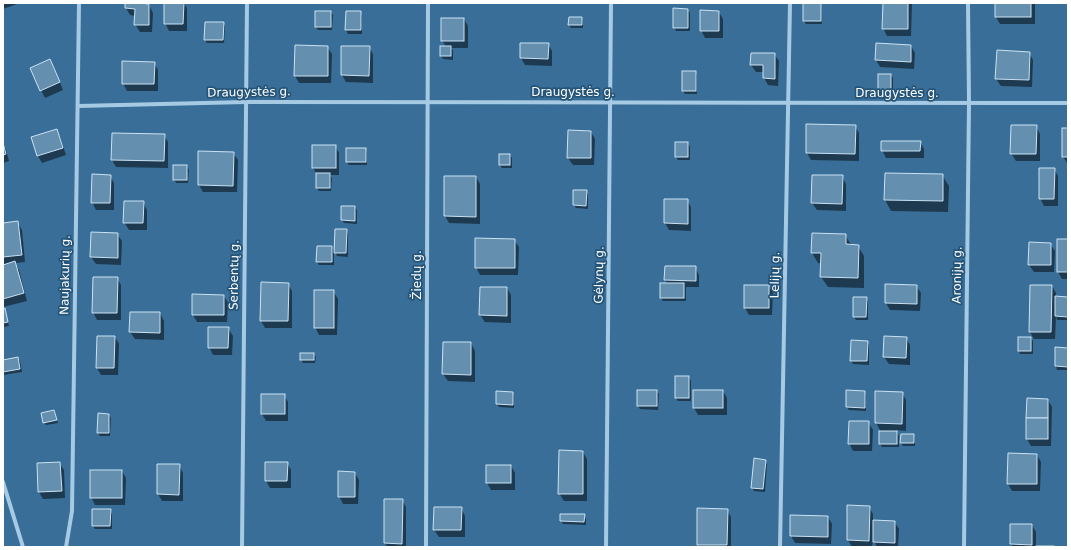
<svg xmlns="http://www.w3.org/2000/svg" width="1071" height="550" viewBox="0 0 1071 550" font-family="'DejaVu Sans',sans-serif">
  <style>
    .green { fill: #386e97 }
    .shadow { fill: #0007 }
    .building { fill: #658faf; stroke: #cae2f3 }
    .lines { fill: none; stroke-linecap: round; stroke-linejoin: round }
    .minor { stroke: #a7cae4; stroke-width: 4 }
    .labels { text-anchor: middle; dominant-baseline: central; stroke-width: 3.5; stroke-linejoin: round; paint-order: stroke }
    .street-label { font-size: 12px; fill: #fff; stroke: #255479 }
  </style>
  <rect width="100%" height="100%" fill="#255479"/>
  <rect class="green" x="3" y="3" width="1065" height="544"/>
  <g class="shadow">
    <path d="M 3,3 L 20,3 L 3,9 Z"/>
    <path d="M 126,3 L 150,3 L 150,7 L 153,13 L 152,32 L 140,32 L 135,24 L 136,16 L 130,15 L 126,8 Z"/>
    <path d="M 165,3 L 184,3 L 187,8 L 187,31 L 169,31 L 165,23 Z"/>
    <path d="M 804,3 L 821,3 L 822,24 L 806,24 L 804,21 Z"/>
    <path d="M 884,3 L 912,3 L 911,36 L 887,36 L 883,28 Z"/>
    <path d="M 996,3 L 1035,3 L 1035,24 L 1000,24 L 996,17 Z"/>
    <path d="M 688,10 L 690,13 L 690,31 L 676,31 L 674,27 Z"/>
    <path d="M 331,12 L 333,15 L 332,30 L 318,30 L 316,27 Z"/>
    <path d="M 347,12 L 360,12 L 362,16 L 362,34 L 348,34 L 346,30 Z"/>
    <path d="M 719,12 L 723,19 L 723,38 L 705,38 L 701,30 Z"/>
    <path d="M 581,18 L 583,21 L 583,28 L 571,28 L 569,25 Z"/>
    <path d="M 464,19 L 468,26 L 468,48 L 451,48 L 453,50 L 453,60 L 443,59 L 441,56 L 441,47 L 446,47 L 442,40 Z"/>
    <path d="M 223,23 L 225,26 L 224,43 L 207,43 L 205,40 Z"/>
    <path d="M 521,44 L 548,44 L 552,51 L 552,66 L 525,65 L 521,58 Z"/>
    <path d="M 911,46 L 915,53 L 914,69 L 880,67 L 876,60 Z"/>
    <path d="M 327,47 L 332,54 L 331,83 L 299,83 L 295,76 Z"/>
    <path d="M 369,47 L 373,54 L 373,83 L 346,82 L 342,75 Z"/>
    <path d="M 1029,53 L 1033,60 L 1032,87 L 1001,86 L 996,79 Z"/>
    <path d="M 774,54 L 779,61 L 778,86 L 768,85 L 764,78 L 764,72 L 756,72 L 751,65 Z"/>
    <path d="M 154,63 L 158,70 L 158,91 L 127,91 L 123,83 Z"/>
    <path d="M 54,68 L 63,90 L 45,98 L 31,69 Z"/>
    <path d="M 695,72 L 697,75 L 697,94 L 685,94 L 683,91 Z"/>
    <path d="M 891,75 L 893,78 L 893,93 L 881,93 L 879,90 Z"/>
    <path d="M 807,125 L 855,126 L 859,133 L 859,161 L 811,160 L 807,153 Z"/>
    <path d="M 1036,126 L 1040,134 L 1040,161 L 1016,161 L 1011,153 Z"/>
    <path d="M 1063,129 L 1068,129 L 1068,164 L 1063,157 Z"/>
    <path d="M 56,130 L 60,137 L 66,155 L 42,163 L 38,156 Z"/>
    <path d="M 569,132 L 591,132 L 595,139 L 594,165 L 573,165 L 568,158 Z"/>
    <path d="M 113,134 L 164,135 L 168,142 L 168,168 L 116,167 L 112,160 Z"/>
    <path d="M 920,142 L 924,149 L 924,158 L 886,158 L 882,150 Z"/>
    <path d="M 688,143 L 690,147 L 690,160 L 678,160 L 676,157 Z"/>
    <path d="M 3,144 L 6,150 L 9,161 L 3,163 Z"/>
    <path d="M 335,146 L 339,153 L 339,175 L 330,175 L 332,178 L 331,191 L 319,191 L 317,188 L 317,175 L 313,168 Z"/>
    <path d="M 347,149 L 365,149 L 367,152 L 367,165 L 349,165 L 347,162 Z"/>
    <path d="M 233,153 L 238,160 L 237,192 L 203,192 L 199,185 Z"/>
    <path d="M 510,155 L 512,158 L 512,168 L 502,168 L 500,165 Z"/>
    <path d="M 187,166 L 189,170 L 188,183 L 176,183 L 174,179 Z"/>
    <path d="M 1054,169 L 1058,176 L 1058,206 L 1044,206 L 1040,198 Z"/>
    <path d="M 942,175 L 949,186 L 948,212 L 891,211 L 885,200 Z"/>
    <path d="M 110,176 L 114,183 L 114,210 L 96,210 L 92,202 Z"/>
    <path d="M 842,176 L 846,184 L 846,211 L 817,210 L 812,203 Z"/>
    <path d="M 476,177 L 480,184 L 480,224 L 449,223 L 445,216 Z"/>
    <path d="M 574,191 L 586,191 L 588,195 L 588,209 L 576,208 L 574,205 Z"/>
    <path d="M 665,200 L 687,200 L 691,207 L 691,231 L 669,230 L 665,223 Z"/>
    <path d="M 143,202 L 147,210 L 147,230 L 129,230 L 124,222 Z"/>
    <path d="M 355,207 L 357,210 L 357,224 L 344,223 L 342,220 Z"/>
    <path d="M 17,222 L 22,230 L 25,262 L 15,263 L 19,270 L 27,301 L 3,307 L 3,224 Z"/>
    <path d="M 346,230 L 348,234 L 348,257 L 337,256 L 334,250 L 334,265 L 319,265 L 317,262 L 332,247 L 335,253 Z"/>
    <path d="M 117,234 L 122,241 L 121,265 L 96,264 L 91,257 Z"/>
    <path d="M 845,235 L 852,246 L 858,246 L 864,256 L 864,288 L 828,287 L 821,277 L 822,264 L 818,263 L 812,253 Z"/>
    <path d="M 514,240 L 519,247 L 518,275 L 480,275 L 476,267 Z"/>
    <path d="M 1068,240 L 1068,279 L 1062,279 L 1058,272 Z"/>
    <path d="M 1050,244 L 1055,251 L 1054,272 L 1034,272 L 1029,265 Z"/>
    <path d="M 695,267 L 699,275 L 699,287 L 686,287 L 686,301 L 663,301 L 661,298 L 668,284 L 665,280 Z"/>
    <path d="M 117,278 L 121,285 L 121,320 L 97,320 L 93,312 Z"/>
    <path d="M 288,284 L 292,291 L 292,328 L 265,328 L 261,321 Z"/>
    <path d="M 768,286 L 773,293 L 772,315 L 749,315 L 745,308 Z"/>
    <path d="M 916,286 L 921,293 L 920,311 L 890,310 L 886,303 Z"/>
    <path d="M 1052,286 L 1056,293 L 1056,297 L 1068,298 L 1068,320 L 1057,320 L 1056,316 L 1055,339 L 1034,339 L 1030,332 Z"/>
    <path d="M 481,288 L 507,288 L 511,295 L 511,323 L 485,322 L 480,315 Z"/>
    <path d="M 333,291 L 338,299 L 337,335 L 319,335 L 315,327 Z"/>
    <path d="M 224,296 L 228,303 L 227,322 L 197,322 L 193,315 Z"/>
    <path d="M 866,298 L 868,301 L 868,320 L 856,320 L 854,317 Z"/>
    <path d="M 5,309 L 9,326 L 3,327 L 3,310 Z"/>
    <path d="M 160,313 L 164,321 L 164,340 L 135,339 L 130,332 Z"/>
    <path d="M 228,328 L 233,336 L 232,355 L 213,355 L 209,347 Z"/>
    <path d="M 115,337 L 119,344 L 118,375 L 101,375 L 97,368 Z"/>
    <path d="M 885,337 L 906,338 L 910,345 L 910,365 L 889,364 L 884,357 Z"/>
    <path d="M 1031,338 L 1033,341 L 1033,354 L 1020,354 L 1019,351 Z"/>
    <path d="M 852,341 L 867,342 L 869,345 L 869,365 L 853,364 L 851,361 Z"/>
    <path d="M 444,343 L 471,343 L 475,351 L 475,382 L 448,381 L 443,374 Z"/>
    <path d="M 1056,349 L 1068,349 L 1068,370 L 1057,370 L 1056,366 Z"/>
    <path d="M 314,354 L 316,357 L 315,363 L 303,363 L 301,359 Z"/>
    <path d="M 18,358 L 20,361 L 22,372 L 3,375 L 3,361 Z"/>
    <path d="M 689,377 L 691,381 L 691,401 L 678,401 L 676,398 Z"/>
    <path d="M 638,391 L 657,391 L 659,394 L 658,410 L 640,409 L 638,406 Z"/>
    <path d="M 723,391 L 727,398 L 727,415 L 698,415 L 694,408 Z"/>
    <path d="M 864,392 L 866,395 L 866,411 L 849,410 L 847,407 Z"/>
    <path d="M 512,393 L 514,396 L 514,408 L 499,407 L 497,404 Z"/>
    <path d="M 902,393 L 906,400 L 906,431 L 896,430 L 899,436 L 899,447 L 882,447 L 880,444 L 881,432 L 876,423 Z"/>
    <path d="M 284,395 L 288,402 L 288,421 L 266,421 L 262,414 Z"/>
    <path d="M 1048,400 L 1052,407 L 1051,446 L 1031,446 L 1027,439 Z"/>
    <path d="M 54,411 L 58,423 L 46,425 L 44,422 Z"/>
    <path d="M 109,415 L 111,418 L 110,436 L 100,436 L 98,433 Z"/>
    <path d="M 868,422 L 873,430 L 872,451 L 853,451 L 849,443 Z"/>
    <path d="M 913,435 L 915,438 L 915,446 L 903,446 L 901,443 Z"/>
    <path d="M 583,452 L 587,459 L 587,501 L 564,501 L 559,493 Z"/>
    <path d="M 1037,455 L 1041,462 L 1040,491 L 1012,491 L 1008,484 Z"/>
    <path d="M 765,461 L 767,464 L 765,492 L 754,491 L 752,488 Z"/>
    <path d="M 59,463 L 64,470 L 65,498 L 43,499 L 39,492 L 38,464 Z"/>
    <path d="M 287,463 L 291,470 L 291,488 L 270,488 L 266,481 Z"/>
    <path d="M 179,465 L 183,473 L 183,501 L 162,501 L 158,494 Z"/>
    <path d="M 511,466 L 515,473 L 515,490 L 491,490 L 487,483 Z"/>
    <path d="M 122,471 L 126,478 L 125,505 L 95,505 L 91,497 Z"/>
    <path d="M 355,473 L 359,480 L 358,504 L 343,504 L 339,496 Z"/>
    <path d="M 385,500 L 402,500 L 406,507 L 406,547 L 387,547 L 385,543 Z"/>
    <path d="M 848,506 L 869,507 L 873,514 L 873,521 L 894,521 L 899,529 L 898,547 L 877,547 L 873,539 L 872,547 L 852,547 L 848,540 Z"/>
    <path d="M 461,508 L 465,516 L 465,537 L 439,537 L 434,530 Z"/>
    <path d="M 110,510 L 112,514 L 112,529 L 95,529 L 93,526 Z"/>
    <path d="M 727,510 L 731,517 L 731,547 L 699,547 L 698,544 Z"/>
    <path d="M 561,515 L 584,515 L 586,519 L 586,525 L 563,524 L 561,521 Z"/>
    <path d="M 828,517 L 832,524 L 831,544 L 795,543 L 791,536 Z"/>
    <path d="M 1011,525 L 1032,525 L 1036,532 L 1036,547 L 1053,547 L 1013,547 L 1011,544 Z"/>
  </g>
  <g class="building">
    <path d="M 125,3 L 146,3 L 146,4 L 149,4 L 149,25 L 134,25 L 135,9 L 125,8 Z"/>
    <path d="M 164,3 L 184,3 L 183,24 L 164,24 Z"/>
    <rect x="803" y="3" width="18" height="18"/>
    <path d="M 883,3 L 908,3 L 908,29 L 882,29 Z"/>
    <rect x="995" y="3" width="36" height="14"/>
    <path d="M 673,8 L 688,9 L 688,28 L 673,28 Z"/>
    <path d="M 700,10 L 719,11 L 719,31 L 700,31 Z"/>
    <rect x="315" y="11" width="16" height="16"/>
    <path d="M 346,11 L 361,11 L 361,30 L 345,30 Z"/>
    <path d="M 569,17 L 582,17 L 582,25 L 568,25 Z"/>
    <rect x="441" y="18" width="23" height="23"/>
    <path d="M 205,22 L 224,22 L 223,40 L 204,40 Z"/>
    <path d="M 520,43 L 549,43 L 548,59 L 520,58 Z"/>
    <path d="M 876,43 L 911,45 L 911,62 L 875,60 Z"/>
    <path d="M 295,45 L 328,46 L 328,76 L 294,76 Z"/>
    <path d="M 341,46 L 370,46 L 369,76 L 341,75 Z"/>
    <rect x="440" y="46" width="11" height="10"/>
    <path d="M 997,50 L 1030,52 L 1029,80 L 995,79 Z"/>
    <path d="M 751,53 L 775,53 L 775,79 L 763,78 L 763,65 L 750,65 Z"/>
    <path d="M 50,59 L 60,82 L 40,91 L 30,68 Z"/>
    <path d="M 122,61 L 155,62 L 154,84 L 122,84 Z"/>
    <rect x="682" y="71" width="14" height="20"/>
    <rect x="878" y="74" width="13" height="16"/>
    <path d="M 806,124 L 856,125 L 855,154 L 806,153 Z"/>
    <path d="M 1011,125 L 1037,125 L 1036,154 L 1010,154 Z"/>
    <rect x="1062" y="128" width="6" height="29"/>
    <path d="M 57,129 L 63,148 L 37,156 L 31,137 Z"/>
    <path d="M 568,130 L 591,131 L 591,158 L 567,158 Z"/>
    <path d="M 112,133 L 165,134 L 164,161 L 111,160 Z"/>
    <path d="M 881,141 L 921,141 L 920,151 L 881,151 Z"/>
    <rect x="675" y="142" width="13" height="15"/>
    <path d="M 3,143 L 6,154 L 3,155 Z"/>
    <rect x="312" y="145" width="24" height="23"/>
    <rect x="346" y="148" width="20" height="14"/>
    <path d="M 198,151 L 234,152 L 233,186 L 198,185 Z"/>
    <rect x="499" y="154" width="11" height="11"/>
    <rect x="173" y="165" width="14" height="15"/>
    <path d="M 1039,168 L 1055,168 L 1054,199 L 1039,199 Z"/>
    <rect x="316" y="173" width="14" height="15"/>
    <path d="M 885,173 L 943,174 L 943,201 L 884,200 Z"/>
    <path d="M 92,174 L 111,175 L 110,203 L 91,203 Z"/>
    <path d="M 812,175 L 843,175 L 842,204 L 811,203 Z"/>
    <path d="M 444,176 L 476,176 L 476,217 L 444,216 Z"/>
    <path d="M 573,190 L 587,190 L 586,206 L 573,205 Z"/>
    <path d="M 664,199 L 688,199 L 688,224 L 664,223 Z"/>
    <path d="M 124,201 L 144,201 L 143,223 L 123,223 Z"/>
    <path d="M 341,206 L 355,206 L 355,221 L 341,220 Z"/>
    <path d="M 18,221 L 22,255 L 3,257 L 3,223 Z"/>
    <path d="M 335,229 L 347,229 L 346,253 L 334,253 Z"/>
    <path d="M 91,232 L 118,233 L 118,258 L 90,257 Z"/>
    <path d="M 812,233 L 846,234 L 846,244 L 859,245 L 858,278 L 820,277 L 821,253 L 811,253 Z"/>
    <path d="M 475,238 L 515,239 L 515,268 L 475,268 Z"/>
    <rect x="1057" y="239" width="11" height="33"/>
    <path d="M 1029,242 L 1051,243 L 1051,265 L 1028,265 Z"/>
    <path d="M 317,246 L 332,246 L 332,262 L 316,262 Z"/>
    <path d="M 15,261 L 24,293 L 3,299 L 3,265 Z"/>
    <path d="M 665,266 L 696,266 L 696,281 L 664,280 Z"/>
    <path d="M 93,277 L 118,277 L 117,313 L 92,313 Z"/>
    <path d="M 261,282 L 289,283 L 288,321 L 260,321 Z"/>
    <rect x="660" y="283" width="24" height="15"/>
    <path d="M 885,284 L 917,285 L 917,304 L 885,303 Z"/>
    <rect x="744" y="285" width="25" height="23"/>
    <path d="M 1030,285 L 1052,285 L 1051,332 L 1029,332 Z"/>
    <path d="M 480,287 L 507,287 L 507,316 L 479,315 Z"/>
    <rect x="314" y="290" width="20" height="38"/>
    <path d="M 192,294 L 224,295 L 224,315 L 192,315 Z"/>
    <path d="M 1055,296 L 1068,297 L 1068,317 L 1055,316 Z"/>
    <path d="M 853,297 L 867,297 L 866,317 L 853,317 Z"/>
    <path d="M 5,308 L 8,322 L 3,323 L 3,309 Z"/>
    <path d="M 130,312 L 160,312 L 160,333 L 129,332 Z"/>
    <path d="M 208,327 L 229,327 L 228,348 L 208,348 Z"/>
    <path d="M 97,336 L 115,336 L 114,368 L 96,368 Z"/>
    <path d="M 884,336 L 907,337 L 906,358 L 883,357 Z"/>
    <rect x="1018" y="337" width="13" height="14"/>
    <path d="M 851,340 L 868,341 L 867,361 L 850,361 Z"/>
    <path d="M 443,342 L 471,342 L 471,375 L 442,374 Z"/>
    <path d="M 1055,347 L 1068,348 L 1068,367 L 1055,366 Z"/>
    <rect x="300" y="353" width="14" height="7"/>
    <path d="M 18,357 L 20,369 L 3,372 L 3,360 Z"/>
    <rect x="675" y="376" width="14" height="22"/>
    <rect x="637" y="390" width="20" height="16"/>
    <rect x="693" y="390" width="30" height="18"/>
    <path d="M 846,390 L 865,391 L 865,408 L 846,407 Z"/>
    <path d="M 496,391 L 513,392 L 513,405 L 496,404 Z"/>
    <path d="M 875,391 L 903,392 L 902,424 L 875,423 Z"/>
    <rect x="261" y="394" width="24" height="20"/>
    <path d="M 1027,398 L 1048,399 L 1048,418 L 1026,418 Z"/>
    <path d="M 54,410 L 57,420 L 43,423 L 41,413 Z"/>
    <path d="M 98,413 L 109,414 L 109,433 L 97,433 Z"/>
    <rect x="1026" y="418" width="22" height="21"/>
    <path d="M 849,421 L 869,421 L 869,444 L 848,444 Z"/>
    <rect x="879" y="431" width="18" height="13"/>
    <path d="M 901,434 L 914,434 L 914,443 L 900,443 Z"/>
    <path d="M 559,450 L 583,451 L 583,494 L 558,494 Z"/>
    <path d="M 1008,453 L 1037,454 L 1037,484 L 1007,484 Z"/>
    <path d="M 754,458 L 766,460 L 763,489 L 751,488 Z"/>
    <path d="M 60,462 L 62,491 L 38,492 L 37,463 Z"/>
    <path d="M 265,462 L 288,462 L 287,481 L 265,481 Z"/>
    <path d="M 157,464 L 180,464 L 179,495 L 157,494 Z"/>
    <rect x="486" y="465" width="25" height="18"/>
    <rect x="90" y="470" width="32" height="28"/>
    <path d="M 338,471 L 355,472 L 355,497 L 338,497 Z"/>
    <path d="M 384,499 L 403,499 L 402,544 L 384,543 Z"/>
    <path d="M 847,505 L 870,506 L 869,541 L 847,540 Z"/>
    <path d="M 434,507 L 462,507 L 461,530 L 433,530 Z"/>
    <path d="M 697,508 L 728,509 L 727,545 L 697,545 Z"/>
    <path d="M 92,509 L 111,509 L 110,526 L 92,526 Z"/>
    <path d="M 560,514 L 585,514 L 584,522 L 560,521 Z"/>
    <path d="M 790,515 L 828,516 L 828,537 L 790,536 Z"/>
    <path d="M 873,520 L 895,521 L 895,543 L 873,542 Z"/>
    <path d="M 1010,524 L 1032,524 L 1032,545 L 1010,544 Z"/>
    <rect x="1036" y="546" width="18" height="1"/>
  </g>
  <g class="lines">
    <g class="minor">
      <path d="M 78,106 L 246,102 L 1068,103"/>
      <path d="M 3,482 L 23,547"/>
      <path d="M 66,547 L 72,511 L 79,3"/>
      <path d="M 242,547 L 247,3"/>
      <path d="M 426,547 L 428,3"/>
      <path d="M 606,547 L 611,3"/>
      <path d="M 780,547 L 790,3"/>
      <path d="M 964,547 L 969,103 L 968,3"/>
    </g>
  </g>
  <g class="labels">
    <g class="street-label">
      <text transform="translate(249 92) rotate(-1)">Draugystės g.</text>
      <text x="573" y="92">Draugystės g.</text>
      <text x="897" y="93">Draugystės g.</text>
      <text transform="translate(65 275) rotate(-89)">Naujakurių g.</text>
      <text transform="translate(234 275) rotate(-89)">Serbentų g.</text>
      <text transform="translate(417 275) rotate(-90)">Žiedų g.</text>
      <text transform="translate(599 275) rotate(-89)">Gėlynų g.</text>
      <text transform="translate(775 275) rotate(-89)">Lelijų g.</text>
      <text transform="translate(957 275) rotate(-89)">Aronijų g.</text>
    </g>
  </g>
  <rect width="1071" height="550" fill="none" stroke="#ffffff" stroke-width="8"/>
</svg>
